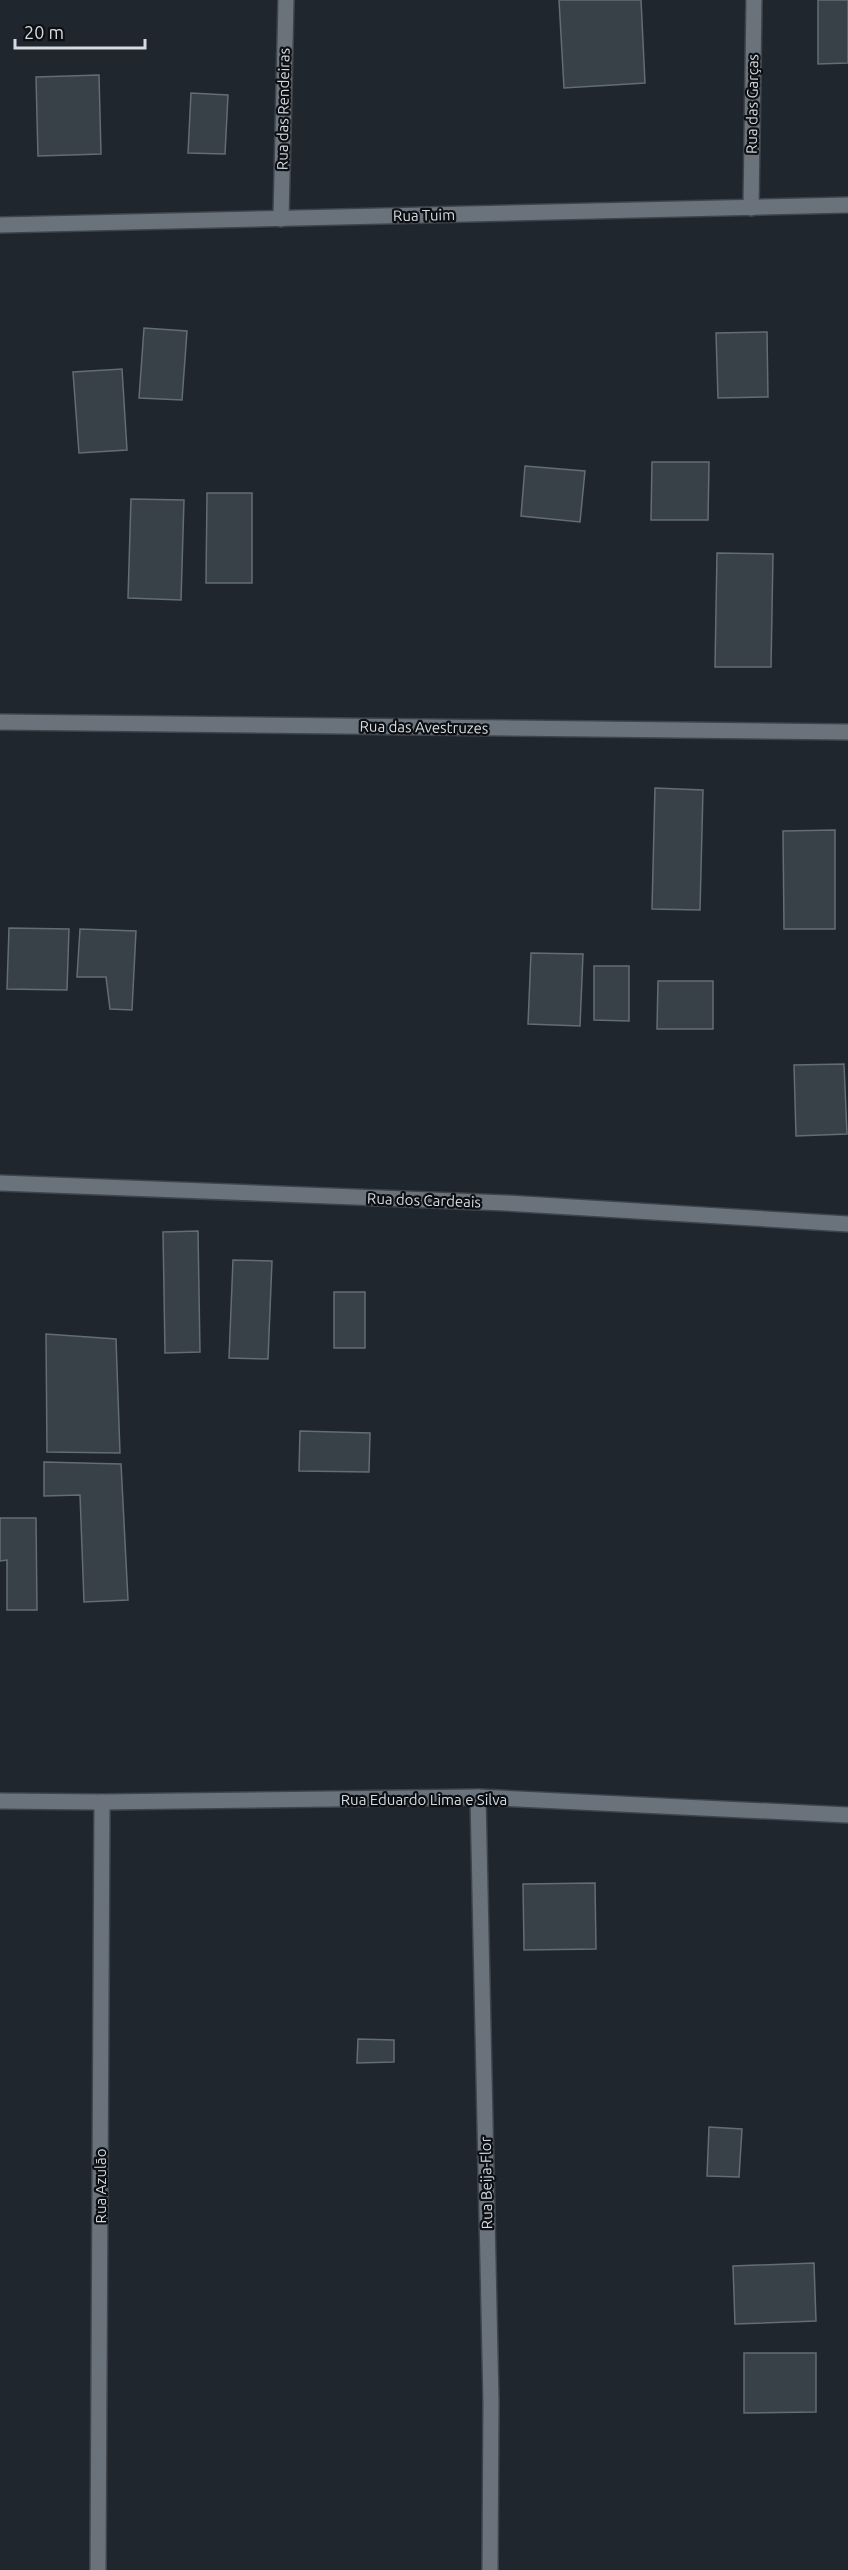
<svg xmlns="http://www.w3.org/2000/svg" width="848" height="2570" viewBox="0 0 848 2570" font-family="Ubuntu,sans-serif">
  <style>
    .building { fill: #384048; stroke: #646c75; stroke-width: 1.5 }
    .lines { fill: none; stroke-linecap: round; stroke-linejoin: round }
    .minor-casing { stroke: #3e444b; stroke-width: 18 }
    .minor { stroke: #6a727b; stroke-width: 15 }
    .labels { text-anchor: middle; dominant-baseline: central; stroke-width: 4.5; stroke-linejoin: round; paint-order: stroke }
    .street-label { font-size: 15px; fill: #d6dbe0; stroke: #0c0f13 }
  </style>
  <rect width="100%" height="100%" fill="#20262e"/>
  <g class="building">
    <path d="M 559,0 L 641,0 L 645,83 L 564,88 Z"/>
    <path d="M 818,0 L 848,0 L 848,63 L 818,64 Z"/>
    <path d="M 99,75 L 101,154 L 38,156 L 36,77 Z"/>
    <path d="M 191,93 L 228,95 L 225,154 L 188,153 Z"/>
    <path d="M 144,328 L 187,331 L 182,400 L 139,398 Z"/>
    <path d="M 767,332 L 768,397 L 718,398 L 716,333 Z"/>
    <path d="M 122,369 L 127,450 L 79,453 L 73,372 Z"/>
    <path d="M 652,462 L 709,462 L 708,520 L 651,520 Z"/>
    <path d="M 525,466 L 585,471 L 580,522 L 521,516 Z"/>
    <path d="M 207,493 L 252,493 L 252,583 L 206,583 Z"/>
    <path d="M 131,499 L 184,500 L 181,600 L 128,598 Z"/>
    <path d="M 717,553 L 773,554 L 771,667 L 715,667 Z"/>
    <path d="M 655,788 L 703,790 L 700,910 L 652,909 Z"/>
    <path d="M 835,830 L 835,929 L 784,929 L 783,831 Z"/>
    <path d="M 9,928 L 69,929 L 67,990 L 7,989 Z"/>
    <path d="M 80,929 L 136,931 L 132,1010 L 110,1009 L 106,977 L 77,977 Z"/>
    <path d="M 531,953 L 583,954 L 580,1026 L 528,1024 Z"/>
    <path d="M 594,966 L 629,966 L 629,1021 L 594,1020 Z"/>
    <path d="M 658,981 L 713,981 L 713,1029 L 657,1029 Z"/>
    <path d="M 844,1064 L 847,1134 L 796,1136 L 794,1065 Z"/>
    <path d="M 198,1231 L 200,1352 L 165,1353 L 163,1232 Z"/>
    <path d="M 233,1260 L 272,1261 L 268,1359 L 229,1358 Z"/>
    <rect x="334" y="1292" width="31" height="56"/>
    <path d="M 46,1334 L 116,1339 L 120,1453 L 47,1452 Z"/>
    <path d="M 300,1431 L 370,1433 L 369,1472 L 299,1471 Z"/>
    <path d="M 44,1462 L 121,1464 L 128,1600 L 84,1602 L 80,1495 L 44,1496 Z"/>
    <path d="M 0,1518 L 36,1518 L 37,1610 L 7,1610 L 7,1560 L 0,1561 Z"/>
    <path d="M 595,1883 L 596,1949 L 524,1950 L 523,1884 Z"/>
    <path d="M 358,2039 L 394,2040 L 394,2062 L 357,2063 Z"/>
    <path d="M 709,2127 L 742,2129 L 739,2177 L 707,2176 Z"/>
    <path d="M 814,2263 L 816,2321 L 735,2324 L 733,2266 Z"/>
    <path d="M 744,2353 L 816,2353 L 816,2412 L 744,2413 Z"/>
  </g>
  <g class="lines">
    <defs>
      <g id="minor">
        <path d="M 751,208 L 754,0"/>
        <path d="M 281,219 L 286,0"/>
        <path d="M 0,225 L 848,205"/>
        <path d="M 0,722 L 848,732"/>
        <path d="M 0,1183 L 506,1203 L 848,1224"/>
        <path d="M 478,1797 L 491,2402 L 490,2570"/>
        <path d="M 0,1801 L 102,1802 L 478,1797 L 848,1815"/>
        <path d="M 98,2570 L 102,1802"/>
      </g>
    </defs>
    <use href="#minor" class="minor-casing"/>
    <use href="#minor" class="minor"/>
  </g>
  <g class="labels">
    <g class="street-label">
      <text transform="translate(752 104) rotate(-89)">Rua das Garças</text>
      <text transform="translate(283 109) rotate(-89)">Rua das Rendeiras</text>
      <text transform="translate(424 215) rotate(-1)">Rua Tuim</text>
      <text transform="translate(424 727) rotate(1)">Rua das Avestruzes</text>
      <text transform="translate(424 1200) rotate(2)">Rua dos Cardeais</text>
      <text x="424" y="1799">Rua Eduardo Lima e Silva</text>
      <text transform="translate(486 2183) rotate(-91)">Rua Beija-Flor</text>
      <text transform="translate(100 2186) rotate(-90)">Rua Azulão</text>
    </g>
  </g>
  <path d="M15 39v9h130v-9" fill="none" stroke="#d6dbe0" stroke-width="3"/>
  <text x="24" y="39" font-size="18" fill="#d6dbe0" stroke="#0c0f13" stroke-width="4.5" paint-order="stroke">20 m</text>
</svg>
